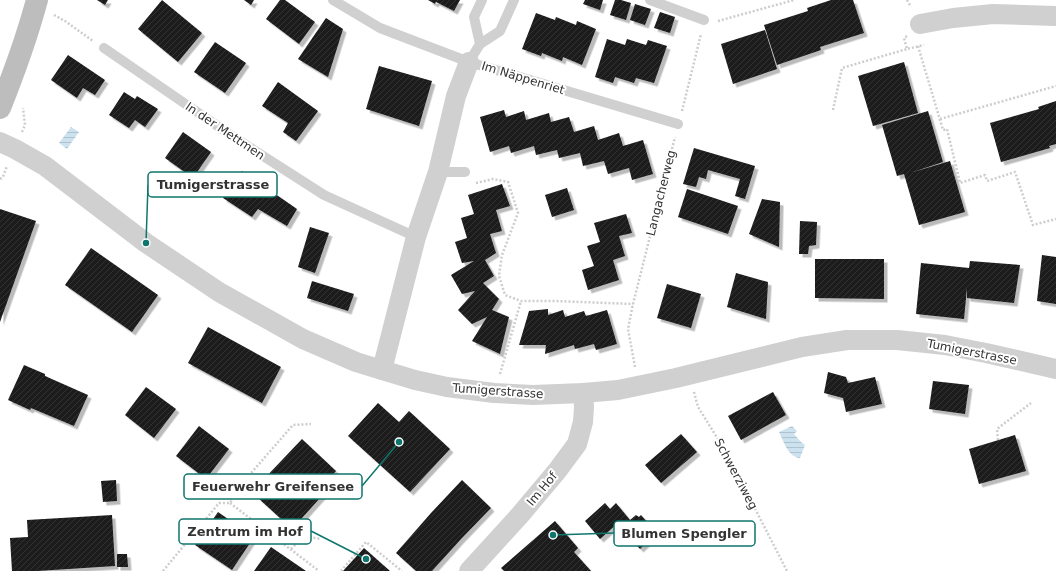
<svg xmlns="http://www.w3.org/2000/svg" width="1056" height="571" viewBox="0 0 1056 571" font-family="'DejaVu Sans',sans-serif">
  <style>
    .water { fill: url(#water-rules) }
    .building { fill: url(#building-hatch); filter: url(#shadow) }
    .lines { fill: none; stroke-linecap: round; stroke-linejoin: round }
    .path { stroke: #cdcdcd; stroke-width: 2.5; stroke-dasharray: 2 2; stroke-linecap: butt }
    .lane { stroke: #d0d0d0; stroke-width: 10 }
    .street { stroke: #d0d0d0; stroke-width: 20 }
    .secondary { stroke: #bdbdbd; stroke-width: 22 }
    .labels { text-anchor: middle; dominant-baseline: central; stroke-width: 4; stroke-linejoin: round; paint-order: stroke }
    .street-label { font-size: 12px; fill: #333; stroke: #fff }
    .leader { fill: none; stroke: #0f766e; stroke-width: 1.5 }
    .callout-dot { fill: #0f766e; stroke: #fff; stroke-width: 1.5 }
    .callout { fill: #fff; stroke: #0f766e; stroke-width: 1.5 }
    .callout-label { font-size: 13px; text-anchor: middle; font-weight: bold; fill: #333 }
  </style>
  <defs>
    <pattern id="water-rules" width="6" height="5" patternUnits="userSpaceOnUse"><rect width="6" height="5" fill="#cde2ef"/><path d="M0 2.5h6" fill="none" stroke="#b0c2cd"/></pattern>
    <pattern id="building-hatch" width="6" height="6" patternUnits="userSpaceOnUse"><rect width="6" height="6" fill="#1a1a1a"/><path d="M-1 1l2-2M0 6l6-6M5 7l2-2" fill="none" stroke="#333"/></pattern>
    <filter id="shadow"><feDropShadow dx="3.5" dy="3.5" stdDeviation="0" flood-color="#0004"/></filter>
  </defs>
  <rect width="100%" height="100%" fill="#fff"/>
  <g class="water">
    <path d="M 71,127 L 79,132 L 67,149 L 59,143 Z"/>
    <path d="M 792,426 L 797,431 L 794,434 L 801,442 L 805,445 L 800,458 C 788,457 784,442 779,432 Z"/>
  </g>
  <g class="building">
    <path d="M 97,0 L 108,0 L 105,5 Z"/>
    <path d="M 162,0 L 202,33 L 178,62 L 138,29 Z"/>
    <path d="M 244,0 L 254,0 L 251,5 Z"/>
    <path d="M 280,0 L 285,0 L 315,22 L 299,44 L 266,19 Z"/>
    <path d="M 428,0 L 460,0 L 454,11 L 436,2 L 435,4 Z"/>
    <path d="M 585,0 L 603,0 L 600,10 L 583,4 Z"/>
    <path d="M 615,0 L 621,0 L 631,3 L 626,20 L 610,15 Z"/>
    <path d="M 831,0 L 853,0 L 864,33 L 820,47 L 821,50 L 777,65 L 764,25 L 808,11 L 807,8 Z"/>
    <path d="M 635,4 L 651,9 L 645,25 L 630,20 Z"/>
    <path d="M 660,12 L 675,17 L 670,33 L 654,28 Z"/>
    <path d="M 536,13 L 555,20 L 556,17 L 576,25 L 577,21 L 596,29 L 582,65 L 563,57 L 562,61 L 542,53 L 541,56 L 522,49 Z"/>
    <path d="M 326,18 L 343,29 L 328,77 L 298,59 Z"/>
    <path d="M 765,30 L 777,69 L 733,84 L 721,44 Z"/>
    <path d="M 607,39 L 625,45 L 627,39 L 646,45 L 648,40 L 667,46 L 654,83 L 636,78 L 634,83 L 615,77 L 613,83 L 595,77 Z"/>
    <path d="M 215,42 L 246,63 L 225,93 L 194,72 Z"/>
    <path d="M 68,55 L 105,80 L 95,95 L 83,88 L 77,98 L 51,80 Z"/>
    <path d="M 904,62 L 918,113 L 873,126 L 858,76 Z"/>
    <path d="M 379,66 L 432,81 L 419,126 L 366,109 Z"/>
    <path d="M 278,82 L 318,111 L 296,141 L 283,132 L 288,123 L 262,106 Z"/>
    <path d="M 124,92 L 135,99 L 137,96 L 158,109 L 145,127 L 135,120 L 129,128 L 109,115 Z"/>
    <path d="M 1056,101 L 1056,144 L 1049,146 L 1050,148 L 1001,162 L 990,123 L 1039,109 L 1038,107 Z"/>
    <path d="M 504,110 L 506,117 L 524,111 L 526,120 L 549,113 L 551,122 L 569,117 L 574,132 L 594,126 L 598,140 L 619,133 L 623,146 L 643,140 L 653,174 L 632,180 L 629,168 L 608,174 L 604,161 L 583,166 L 580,153 L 559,158 L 557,150 L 536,155 L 534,146 L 511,153 L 509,146 L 490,152 L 480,117 Z"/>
    <path d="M 928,111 L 943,162 L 910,173 L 950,161 L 965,212 L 919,225 L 904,174 L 897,176 L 882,125 Z"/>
    <path d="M 183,132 L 211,152 L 193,178 L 165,158 Z"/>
    <path d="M 694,148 L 755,166 L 745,199 L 735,196 L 740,179 L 708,170 L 706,179 L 699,177 L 696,187 L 683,184 Z"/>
    <path d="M 242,171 L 297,209 L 287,226 L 258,209 L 252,217 L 223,198 Z"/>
    <path d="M 502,184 L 510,206 L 496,210 L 502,231 L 490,234 L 496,253 L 485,260 L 494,276 L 483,283 L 499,299 L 492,310 L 509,317 L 500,354 L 472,341 L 487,317 L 472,324 L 458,310 L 475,291 L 462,294 L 451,275 L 474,261 L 462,263 L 455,242 L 467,238 L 461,218 L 474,214 L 468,195 Z"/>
    <path d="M 567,188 L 574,210 L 552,217 L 545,195 Z"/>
    <path d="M 687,189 L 738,206 L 728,234 L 678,217 Z"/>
    <path d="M 762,199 L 780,202 L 779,247 L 749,234 Z"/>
    <path d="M 0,209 L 36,221 L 0,322 Z"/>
    <path d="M 626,214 L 632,233 L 619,236 L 625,256 L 613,260 L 619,280 L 588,290 L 582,270 L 594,266 L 587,246 L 600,242 L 594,223 Z"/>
    <path d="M 800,221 L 817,222 L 816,245 L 809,246 L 808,254 L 799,254 Z"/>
    <path d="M 310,227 L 329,233 L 315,273 L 298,267 Z"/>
    <path d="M 91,248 L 158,295 L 132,332 L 65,285 Z"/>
    <path d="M 1042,255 L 1056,257 L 1056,304 L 1037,301 Z"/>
    <path d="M 815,259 L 884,259 L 884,299 L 815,298 Z"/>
    <path d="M 970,261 L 1020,265 L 1014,303 L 967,298 L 967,288 L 964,319 L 916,314 L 921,263 L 969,268 Z"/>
    <path d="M 736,273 L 768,282 L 766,319 L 727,307 Z"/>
    <path d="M 312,281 L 354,294 L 348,311 L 307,298 Z"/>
    <path d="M 667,284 L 701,294 L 691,328 L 657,318 Z"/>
    <path d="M 548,309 L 548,315 L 563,310 L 565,317 L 584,311 L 586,316 L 607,310 L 617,344 L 596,350 L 594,344 L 575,349 L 574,345 L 545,354 L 546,345 L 519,345 L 529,311 Z"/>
    <path d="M 208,327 L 281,367 L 262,403 L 188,363 Z"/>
    <path d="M 24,365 L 45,374 L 45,376 L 88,395 L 74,426 L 31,408 L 30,410 L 8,400 Z"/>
    <path d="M 828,372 L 846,377 L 848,383 L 875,377 L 882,404 L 846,412 L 843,398 L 824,393 Z"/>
    <path d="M 933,381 L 969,385 L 965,414 L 929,409 Z"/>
    <path d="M 146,387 L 176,409 L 154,438 L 125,415 Z"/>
    <path d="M 773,392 L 786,415 L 741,440 L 728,416 Z"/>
    <path d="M 378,403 L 399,422 L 409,411 L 450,449 L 410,492 L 348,436 Z"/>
    <path d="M 199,426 L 229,449 L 206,479 L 176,456 Z"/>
    <path d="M 681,434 L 697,452 L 661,483 L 645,465 Z"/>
    <path d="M 1015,435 L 1026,471 L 979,484 L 969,449 Z"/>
    <path d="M 302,439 L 336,471 L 325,483 L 330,487 L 292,529 L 257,497 L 269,484 L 264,479 Z"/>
    <path d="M 116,480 L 117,501 L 103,502 L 101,481 Z"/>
    <path d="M 462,480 L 491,508 L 461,539 L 432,571 L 416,571 L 396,553 L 431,513 Z"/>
    <path d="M 605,503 L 610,509 L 616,503 L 630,520 L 636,515 L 639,517 L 641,515 L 657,533 L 640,549 L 617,524 L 600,539 L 585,521 Z"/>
    <path d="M 218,512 L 254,537 L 232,570 L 195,545 Z"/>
    <path d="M 112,515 L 115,566 L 37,571 L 12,571 L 10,538 L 28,537 L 27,520 Z"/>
    <path d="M 555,521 L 578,548 L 574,552 L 591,571 L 504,571 L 501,568 Z"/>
    <path d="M 271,547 L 306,571 L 254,571 Z"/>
    <path d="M 364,548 L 390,571 L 343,571 Z"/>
    <path d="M 117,554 L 127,554 L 128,567 L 117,567 Z"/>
  </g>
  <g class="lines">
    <g class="path">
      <path d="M 907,0 L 911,7"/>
      <path d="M 54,15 L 65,21 L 93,41"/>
      <path d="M 718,21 L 794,0"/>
      <path d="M 907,36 L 904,38 L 907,49 L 924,45"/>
      <path d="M 918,46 L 943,130 L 947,129 L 960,183 L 985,175 L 987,181 L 1015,172 L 1033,225 L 1056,219"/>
      <path d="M 833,110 L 842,68 L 907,49"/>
      <path d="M 682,111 L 701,34"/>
      <path d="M 940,119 L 1056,86"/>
      <path d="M 22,132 L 25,125 L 23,108"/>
      <path d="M 0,179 L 3,177 L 7,166"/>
      <path d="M 476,183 L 493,179 L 508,182 L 518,213 L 502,255 L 499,276 L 505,295 L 521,301 L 555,301 L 633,304"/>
      <path d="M 635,367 L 628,329 L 633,304 L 675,137"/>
      <path d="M 500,374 L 521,301"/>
      <path d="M 694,392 L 698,407 L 726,452 L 787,571"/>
      <path d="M 998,440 L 997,429 L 1031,403"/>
      <path d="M 230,503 L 319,571"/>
      <path d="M 291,549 L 304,536 L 321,539"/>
      <path d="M 163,571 L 219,503 L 230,503 L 245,480 L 293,425 L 311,424"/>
      <path d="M 341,571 L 366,542 L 402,571"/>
    </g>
    <g class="lane">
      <path d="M 333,0 L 380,28 L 469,62 L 678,124"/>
      <path d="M 650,0 L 704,20"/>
      <path d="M 480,44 L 474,17 L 482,0"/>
      <path d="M 104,48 L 232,136 L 324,195 L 416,237"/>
      <path d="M 469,62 L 480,44 L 500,31 L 514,0"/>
      <path d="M 438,172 L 465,172"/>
    </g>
    <g class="street">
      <path d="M 920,24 L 953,18 L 993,14 L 1056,16"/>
      <path d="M 0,142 L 15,149 L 45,166 L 146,243 L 219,292 L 303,339 L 356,362 L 382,370 L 415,380 L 447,387 L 494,393 L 533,395 L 583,393 L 618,390 L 676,378 L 802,347 L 847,340 L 897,340 L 945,345 L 986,353 L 1056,369"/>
      <path d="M 382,370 L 416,237 L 438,172 L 456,96 L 469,62"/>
      <path d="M 469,571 L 520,515 L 557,471 L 577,444 L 583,422 L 584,407 L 583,393"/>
    </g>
    <path class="secondary" d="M 0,108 C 14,73 27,37 37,0"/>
  </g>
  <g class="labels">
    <g class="street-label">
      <text transform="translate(523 78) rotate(17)">Im Näppenriet</text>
      <text transform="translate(225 131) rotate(34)">In der Mettmen</text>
      <text transform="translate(661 193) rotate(-76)">Langacherweg</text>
      <text transform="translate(972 352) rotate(11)">Tumigerstrasse</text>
      <text transform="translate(498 391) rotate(4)">Tumigerstrasse</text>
      <text transform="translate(736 474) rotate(62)">Schwerziweg</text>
      <text transform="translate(542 489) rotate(-50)">Im Hof</text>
    </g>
  </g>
  <path class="leader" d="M146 243L148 185M399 442L362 486M366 559L311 531M553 535L614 533"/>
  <g class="callout-dot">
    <circle cx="146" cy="243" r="4"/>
    <circle cx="399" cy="442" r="4"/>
    <circle cx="366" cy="559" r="4"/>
    <circle cx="553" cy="535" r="4"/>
  </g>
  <g class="callout">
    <rect x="148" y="172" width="129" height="25" rx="4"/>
    <rect x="184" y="474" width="178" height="25" rx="4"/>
    <rect x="179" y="519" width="132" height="25" rx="4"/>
    <rect x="614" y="521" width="141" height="25" rx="4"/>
  </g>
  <g class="callout-label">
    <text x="213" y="189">Tumigerstrasse</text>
    <text x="273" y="491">Feuerwehr Greifensee</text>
    <text x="245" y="536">Zentrum im Hof</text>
    <text x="684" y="538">Blumen Spengler</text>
  </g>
</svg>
